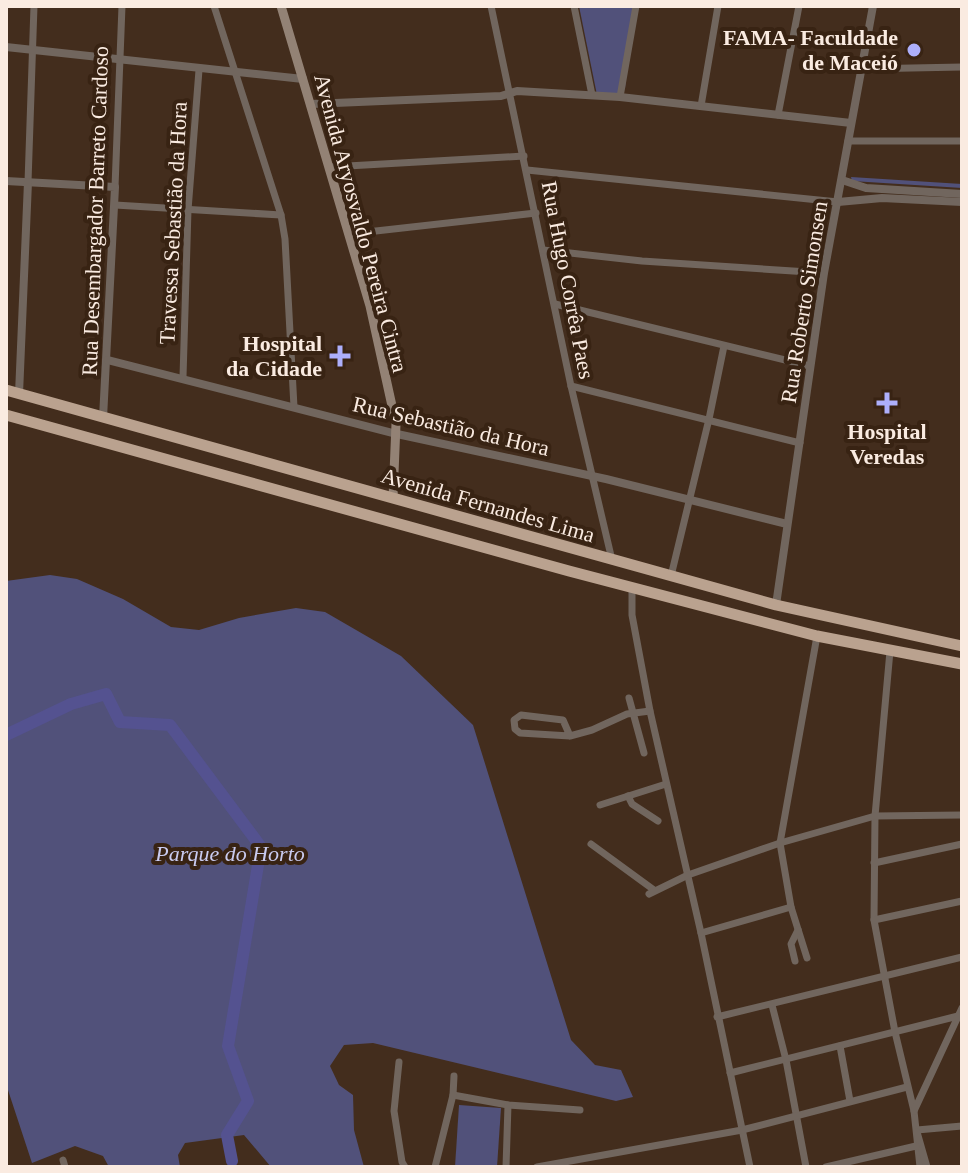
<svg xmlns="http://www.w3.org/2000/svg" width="968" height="1173" viewBox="0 0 968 1173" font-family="Georgia,serif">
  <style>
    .green { fill: #51517a }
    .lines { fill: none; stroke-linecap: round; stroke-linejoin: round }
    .river { stroke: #545290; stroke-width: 12 }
    .minor { stroke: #71665e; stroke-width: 7 }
    .tertiary { stroke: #71665e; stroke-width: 8 }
    .secondary { stroke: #938275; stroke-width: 9 }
    .trunk { stroke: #baa28f; stroke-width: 11 }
    .poi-dot { fill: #adaffb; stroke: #382313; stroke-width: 3 }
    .labels { text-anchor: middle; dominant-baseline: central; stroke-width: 8; stroke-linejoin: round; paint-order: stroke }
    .poi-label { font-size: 22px; font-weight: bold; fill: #faebe1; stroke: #382313; text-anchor: end }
    .street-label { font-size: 22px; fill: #faebe1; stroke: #382313 }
    .park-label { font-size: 22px; font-style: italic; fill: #c9cbf0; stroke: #382313 }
  </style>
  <rect width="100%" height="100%" fill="#432d1d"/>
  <g class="green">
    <path d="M 579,6 L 633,6 L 625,88 L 619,98 L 597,95 Z"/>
    <path d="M 851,177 L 962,184 L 962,188 L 852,181 Z"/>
    <path d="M 50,575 L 77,579 L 123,599 L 171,627 L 199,630 L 239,618 L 296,608 L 325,612 L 401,656 L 473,725 L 571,1040 L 595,1065 L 621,1070 L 633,1097 L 616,1101 L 373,1043 L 344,1045 L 330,1066 L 339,1085 L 353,1095 L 354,1130 L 364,1167 L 271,1167 L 244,1135 L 185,1143 L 178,1155 L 180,1167 L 109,1167 L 103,1156 L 75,1146 L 32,1163 L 6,1084 L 6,581 Z"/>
    <path d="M 459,1105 L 501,1108 L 497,1167 L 455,1167 Z"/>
  </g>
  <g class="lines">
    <path class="river" d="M 6,735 L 71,704 L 106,694 L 120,722 L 170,725 L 261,847 L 228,1046 L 248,1101 L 227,1135 L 232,1161"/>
    <g class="minor">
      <path d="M 214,6 L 281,215 L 285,239 L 294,407"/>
      <path d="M 491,6 L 571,386 L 612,560"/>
      <path d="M 574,6 L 592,95"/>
      <path d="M 861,69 L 962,67"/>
      <path d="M 620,97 L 636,6"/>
      <path d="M 701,106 L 718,6"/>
      <path d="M 778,115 L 799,6"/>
      <path d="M 848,141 L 962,141"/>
      <path d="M 330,167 L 524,156"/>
      <path d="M 527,170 L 838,202"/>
      <path d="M 28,182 L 34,6"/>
      <path d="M 115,187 L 122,6"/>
      <path d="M 115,205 L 281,215"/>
      <path d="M 349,234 L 536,213"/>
      <path d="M 543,250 L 642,261 L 824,273"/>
      <path d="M 555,304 L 810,366"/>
      <path d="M 183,377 L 188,210 L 199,70"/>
      <path d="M 571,386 L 800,443"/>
      <path d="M 671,576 L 709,419 L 724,346"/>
      <path d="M 632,587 L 632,615 L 650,711 L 701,933 L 750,1167"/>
      <path d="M 890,651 L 875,816 L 874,920 L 895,1032 L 914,1111 L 920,1167"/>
      <path d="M 629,698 L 644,753"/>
      <path d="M 570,736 L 563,720 L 521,715 L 514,720 L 515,729 L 520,733 L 570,736 L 592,730 L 627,714 L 650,711"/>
      <path d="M 628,796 L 632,804 L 658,821"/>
      <path d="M 600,805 L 666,784"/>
      <path d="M 591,844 L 654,890"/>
      <path d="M 874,863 L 962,844"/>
      <path d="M 649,894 L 688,875 L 780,843 L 875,816 L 962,815"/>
      <path d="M 874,920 L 962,901"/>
      <path d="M 701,933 L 791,907"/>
      <path d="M 807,958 L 791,907 L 780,843 L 817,636"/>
      <path d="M 795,961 L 791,944 L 798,930"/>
      <path d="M 772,1005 L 786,1060 L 806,1167"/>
      <path d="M 717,1017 L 962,957"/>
      <path d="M 840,1046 L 850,1101"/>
      <path d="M 399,1062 L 394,1111 L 402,1162 L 405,1167"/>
      <path d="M 730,1073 L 962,1015"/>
      <path d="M 453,1095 L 508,1105 L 580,1110"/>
      <path d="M 914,1111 L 962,1008"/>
      <path d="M 917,1130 L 962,1126"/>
      <path d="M 917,1132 L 927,1167"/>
      <path d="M 63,1160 L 65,1167"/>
      <path d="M 435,1167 L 453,1095 L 454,1076"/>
      <path d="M 506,1167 L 508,1105"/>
      <path d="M 537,1167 L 742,1130 L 907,1087"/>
      <path d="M 826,1167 L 916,1146"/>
    </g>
    <g class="tertiary">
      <path d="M 6,47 L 303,79"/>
      <path d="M 311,104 L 501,96 L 517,91 L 620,97 L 851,123"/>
      <path d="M 842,180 L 866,188 L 962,194"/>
      <path d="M 6,181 L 115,187 L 103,418"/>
      <path d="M 838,202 L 882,198 L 962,202"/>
      <path d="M 108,360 L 397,434 L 606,479 L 787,524"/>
      <path d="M 19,394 L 28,182"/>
      <path d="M 776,605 L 824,273 L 873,6"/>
    </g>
    <path class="secondary" d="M 281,6 L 370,306 L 396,424 L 393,498"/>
    <g class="trunk">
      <path d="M 6,390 L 776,605 L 962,646"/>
      <path d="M 6,415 L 569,571 L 817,636 L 962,664"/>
    </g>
  </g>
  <g class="poi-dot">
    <circle cx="914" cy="50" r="8"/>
    <path d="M336 344h8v8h8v8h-8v8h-8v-8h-8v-8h8z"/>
    <path d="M883 391h8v8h8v8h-8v8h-8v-8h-8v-8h8z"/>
  </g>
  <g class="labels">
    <g class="poi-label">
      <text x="898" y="37">FAMA- Faculdade<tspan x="898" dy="25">de Maceió</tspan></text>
      <text x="322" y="343">Hospital<tspan x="322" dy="25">da Cidade</tspan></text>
      <text x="887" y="431" text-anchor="middle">Hospital<tspan x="887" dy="25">Veredas</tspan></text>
    </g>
    <g class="street-label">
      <text transform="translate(95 211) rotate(-88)">Rua Desembargador Barreto Cardoso</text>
      <text transform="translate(173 223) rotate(-87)">Travessa Sebastião da Hora</text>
      <text transform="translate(361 223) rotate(75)">Avenida Aryosvaldo Pereira Cintra</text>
      <text transform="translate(568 280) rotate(79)">Rua Hugo Corrêa Paes</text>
      <text transform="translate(804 302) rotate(-81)">Rua Roberto Simonsen</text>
      <text transform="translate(451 426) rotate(13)">Rua Sebastião da Hora</text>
      <text transform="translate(488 505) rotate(16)">Avenida Fernandes Lima</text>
    </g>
    <g class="park-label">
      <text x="230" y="853">Parque do Horto</text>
    </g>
  </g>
  <rect width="968" height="1173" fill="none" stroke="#faebe1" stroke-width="16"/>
</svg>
